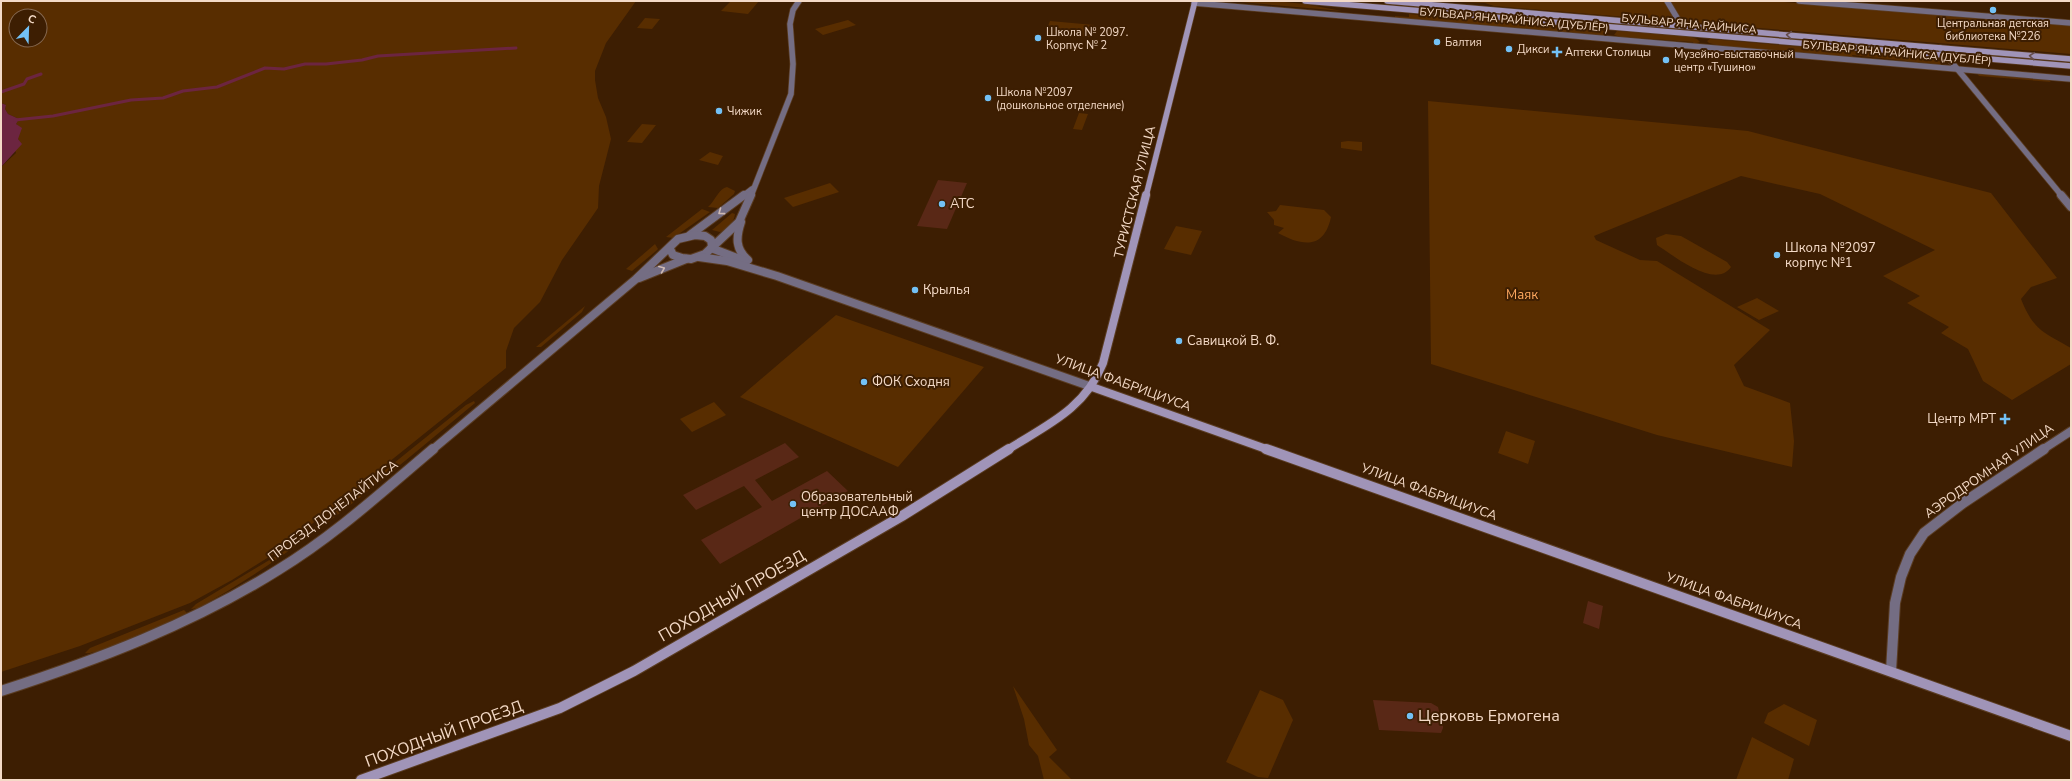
<svg xmlns="http://www.w3.org/2000/svg" width="2072" height="781" viewBox="0 0 2072 781" font-family="'Nunito Sans',sans-serif">
  <style>
    .green { fill: #582d00; fill-rule: evenodd }
    .water { fill: #6c2540 }
    .lines { fill: none; stroke-linecap: round; stroke-linejoin: round }
    .stream { stroke: #6c2540; stroke-width: 3 }
    .building { fill: #592816 }
    .minor-far2-casing { stroke: #5a3c22; stroke-width: 7 }
    .minor-far1-casing { stroke: #5a3c22; stroke-width: 10 }
    .minor-casing { stroke: #5a3c22; stroke-width: 12 }
    .tertiary-far2-casing { stroke: #5a3c22; stroke-width: 7 }
    .tertiary-far1-casing { stroke: #5a3c22; stroke-width: 10 }
    .tertiary-casing { stroke: #5a3c22; stroke-width: 12 }
    .secondary-far2-casing { stroke: #5a3c22; stroke-width: 7 }
    .secondary-far1-casing { stroke: #5a3c22; stroke-width: 10 }
    .secondary-casing { stroke: #5a3c22; stroke-width: 12 }
    .minor-far2 { stroke: #746d83; stroke-width: 5.5 }
    .minor-far1 { stroke: #746d83; stroke-width: 8 }
    .minor { stroke: #746d83; stroke-width: 10 }
    .tertiary-far2 { stroke: #746d83; stroke-width: 5.5 }
    .tertiary-far1 { stroke: #746d83; stroke-width: 8 }
    .tertiary { stroke: #746d83; stroke-width: 10 }
    .secondary-far2 { stroke: #a094b8; stroke-width: 5.5 }
    .secondary-far1 { stroke: #a094b8; stroke-width: 8 }
    .secondary { stroke: #a094b8; stroke-width: 10 }
    .oneway { stroke: #654d4b }
    .oneway2 { stroke: #ceb9b3 }
    .poi-dot { fill: #73c1f5; stroke: #3d1e02; stroke-width: 1.5 }
    .labels { text-anchor: middle; dominant-baseline: central; stroke-width: 4; stroke-linejoin: round; paint-order: stroke }
    .far-street-label { font-size: 11px; fill: #f4dac7; stroke: #3d1e02 }
    .far-poi-label { font-size: 11px; fill: #f4dac7; stroke: #3d1e02; text-anchor: start }
    .street-label { font-size: 13px; fill: #f4dac7; stroke: #3d1e02 }
    .poi-label { font-size: 13px; fill: #f4dac7; stroke: #3d1e02; text-anchor: start }
    .park-label { font-size: 13px; fill: #fea85f; stroke: #3d1e02 }
    .near-street-label { font-size: 16px; fill: #f4dac7; stroke: #3d1e02 }
    .near-poi-label { font-size: 16px; fill: #f4dac7; stroke: #3d1e02; text-anchor: start }
  </style>
  <rect width="100%" height="100%" fill="#3d1e02"/>
  <g class="green">
    <path d="M 1,1 L 636,1 L 606,43 L 595,71 L 595,80 L 598,98 L 606,117 L 611,139 L 599,186 L 598,208 L 562,260 L 540,302 L 514,328 L 506,351 L 506,368 L 277,552 L 232,580 L 190,603 L 80,646 L 1,672 L 1,167 L 16,153 L 15,150 L 20,142 L 18,139 L 17,126 L 16,123 L 19,119 L 8,114 L 5,109 L 6,105 L 1,103 ZM 16,16 L 40,16 L 40,40 L 16,40 Z"/>
    <path d="M 731,1 L 759,1 L 748,14 L 721,11 Z"/>
    <path d="M 1229,1 L 1274,1 L 1305,4 L 1342,11 Z"/>
    <path d="M 1435,1 L 1771,1 L 2071,25 L 2071,54 L 1494,6 L 1485,3 Z"/>
    <path d="M 1409,14 L 1599,29 L 1608,33 L 1605,36 L 1395,18 L 1395,16 L 1409,17 Z"/>
    <path d="M 645,18 L 660,19 L 652,29 L 637,28 Z"/>
    <path d="M 848,20 L 856,25 L 823,35 L 815,29 Z"/>
    <path d="M 1050,21 L 1094,25 L 1090,37 L 1045,33 Z"/>
    <path d="M 1617,31 L 1688,36 L 1697,39 L 1700,42 L 1694,44 L 1693,42 L 1624,37 L 1624,38 L 1614,35 Z"/>
    <path d="M 1710,39 L 1922,57 L 1940,61 L 1943,65 L 1852,55 L 1853,57 L 1720,46 L 1709,43 L 1707,41 Z"/>
    <path d="M 1976,72 L 2047,79 L 2051,82 L 1979,76 Z"/>
    <path d="M 1428,101 L 1748,131 L 1991,193 L 2057,278 L 2031,287 L 2021,299 C 2034,331 2043,332 2071,348 L 2071,364 L 2012,400 L 1983,381 L 1968,349 L 1941,333 L 1949,327 L 1907,303 L 1920,296 L 1883,276 L 1935,250 L 1820,194 L 1741,176 L 1594,236 L 1596,240 L 1640,260 L 1657,261 L 1770,330 L 1734,365 L 1744,386 L 1790,403 L 1794,441 L 1792,467 L 1657,435 L 1431,364 Z"/>
    <path d="M 1079,113 L 1088,114 L 1082,130 L 1073,129 Z"/>
    <path d="M 642,124 L 656,125 L 642,143 L 627,142 Z"/>
    <path d="M 1348,141 L 1362,142 L 1362,151 L 1341,148 L 1341,142 Z"/>
    <path d="M 710,152 L 723,156 L 718,165 L 699,160 Z"/>
    <path d="M 830,183 L 839,192 L 793,207 L 784,198 Z"/>
    <path d="M 727,187 L 735,191 L 734,194 L 718,208 L 708,207 C 715,201 719,188 727,187 Z"/>
    <path d="M 1280,205 L 1324,210 L 1331,217 C 1324,250 1302,246 1278,233 L 1284,228 L 1274,225 L 1274,220 L 1267,212 L 1276,211 Z"/>
    <path d="M 702,209 L 710,212 L 673,238 L 666,237 Z"/>
    <path d="M 732,213 L 735,214 C 734,222 728,231 720,232 L 712,230 Z"/>
    <path d="M 1176,226 L 1202,231 L 1191,255 L 1164,249 Z"/>
    <path d="M 1666,234 L 1681,236 L 1727,262 L 1731,267 C 1715,290 1673,255 1657,245 L 1656,238 Z"/>
    <path d="M 655,244 L 658,249 L 656,251 L 632,271 L 626,269 Z"/>
    <path d="M 1757,298 L 1779,311 L 1759,320 L 1737,307 Z"/>
    <path d="M 585,306 L 582,312 L 541,347 L 536,347 Z"/>
    <path d="M 836,315 L 984,367 L 898,467 L 740,397 Z"/>
    <path d="M 474,401 L 475,403 C 386,476 299,553 198,608 L 191,609 L 196,604 L 286,550 L 466,405 Z"/>
    <path d="M 714,402 L 726,415 L 692,432 L 680,419 Z"/>
    <path d="M 1506,431 L 1535,441 L 1528,464 L 1498,453 Z"/>
    <path d="M 184,610 L 187,613 L 183,615 C 170,621 94,657 85,653 L 90,648 Z"/>
    <path d="M 1013,686 L 1057,750 L 1049,757 L 1072,780 L 1044,780 L 1038,756 L 1029,745 L 1024,719 Z"/>
    <path d="M 1260,690 L 1283,700 L 1293,720 L 1268,778 L 1258,777 L 1226,762 Z"/>
    <path d="M 1784,704 L 1817,720 L 1809,746 L 1764,723 L 1768,713 Z"/>
    <path d="M 1752,737 L 1794,759 L 1788,780 L 1736,780 Z"/>
  </g>
  <path class="water" d="M 1,103 L 6,105 L 5,109 L 8,114 L 19,119 L 16,124 L 22,128 L 18,139 L 22,144 L 1,167 Z"/>
  <g class="lines">
    <g class="stream">
      <path d="M 1,92 L 24,84 L 27,79 L 41,74"/>
      <path d="M 15,120 L 53,116 L 131,100 L 163,98 L 183,91 L 217,87 L 265,68 L 284,69 L 305,64 L 326,64 L 362,60 L 378,56 L 516,48"/>
    </g>
  </g>
  <g class="building">
    <path d="M 938,180 L 967,183 L 947,229 L 917,226 Z"/>
    <path d="M 785,443 L 799,457 L 755,480 L 772,501 L 827,471 L 848,491 L 720,564 L 701,540 L 762,507 L 744,486 L 696,510 L 683,495 Z"/>
    <path d="M 1588,601 L 1603,606 L 1599,629 L 1583,623 Z"/>
    <path d="M 1373,700 L 1431,703 L 1438,707 L 1439,711 L 1445,718 L 1443,724 L 1443,728 L 1441,733 L 1379,730 Z"/>
  </g>
  <g class="lines">
    <defs>
      <g id="minor-far2">
        <path d="M 1667,1 L 1682,26"/>
        <path d="M 1799,1 L 2071,23"/>
        <path d="M 1194,3 L 2071,79"/>
        <path d="M 1940,48 L 2062,196"/>
      </g>
      <g id="minor-far1">
        <path d="M 2061,195 L 2071,207"/>
        <path d="M 2042,450 L 2071,431"/>
      </g>
      <path id="minor" d="M 1891,671 L 1895,603 L 1901,577 L 1910,554 L 1924,533 L 1963,503 L 2044,449"/>
      <g id="tertiary-far2">
        <path d="M 743,196 L 752,189"/>
        <path d="M 751,196 L 791,94 L 793,64 L 790,24 L 793,10 L 799,1"/>
      </g>
      <g id="tertiary-far1">
        <path d="M 741,222 C 736,237 735,249 748,260"/>
        <path d="M 690,235 L 744,195"/>
        <path d="M 711,248 L 745,261"/>
        <path d="M 670,249 L 673,255 L 682,258 L 691,259 L 705,254 L 739,222 L 751,195"/>
        <path d="M 699,257 L 727,261 L 777,276 L 1092,387"/>
        <path d="M 639,278 L 686,259"/>
        <path d="M 432,450 L 636,279 L 678,239 L 695,235 L 705,236 L 711,240 L 712,246"/>
      </g>
      <path id="tertiary" d="M 1,691 C 97,660 192,624 278,570 C 334,536 383,491 433,449"/>
      <g id="secondary-far2">
        <path d="M 1305,1 L 2071,66"/>
        <path d="M 1387,1 L 2071,59"/>
        <path d="M 1146,196 L 1195,1"/>
      </g>
      <g id="secondary-far1">
        <path d="M 1092,387 L 1269,450"/>
        <path d="M 1007,450 C 1047,425 1085,409 1103,363 L 1146,195"/>
      </g>
      <g id="secondary">
        <path d="M 1266,449 L 2071,736"/>
        <path d="M 361,780 L 560,708 L 634,671 L 902,516 L 1009,449"/>
      </g>
    </defs>
    <use href="#minor-far2" class="minor-far2-casing"/>
    <use href="#minor-far1" class="minor-far1-casing"/>
    <use href="#minor" class="minor-casing"/>
    <use href="#tertiary-far2" class="tertiary-far2-casing"/>
    <use href="#tertiary-far1" class="tertiary-far1-casing"/>
    <use href="#tertiary" class="tertiary-casing"/>
    <use href="#secondary-far2" class="secondary-far2-casing"/>
    <use href="#secondary-far1" class="secondary-far1-casing"/>
    <use href="#secondary" class="secondary-casing"/>
    <use href="#minor-far2" class="minor-far2"/>
    <use href="#minor-far1" class="minor-far1"/>
    <use href="#minor" class="minor"/>
    <use href="#tertiary-far2" class="tertiary-far2"/>
    <use href="#tertiary-far1" class="tertiary-far1"/>
    <use href="#tertiary" class="tertiary"/>
    <use href="#secondary-far2" class="secondary-far2"/>
    <use href="#secondary-far1" class="secondary-far1"/>
    <use href="#secondary" class="secondary"/>
  </g>
  <defs><path id="oneway-chevron" d="M-2-3.5L2.5 0L-2 3.5" fill="none" stroke-width="1.6" stroke-linecap="round" stroke-linejoin="round"/></defs>
  <g class="oneway">
    <use href="#oneway-chevron" transform="translate(1789 35) rotate(-175)"/>
    <use href="#oneway-chevron" transform="translate(2032 56) rotate(-175)"/>
  </g>
  <g class="oneway2">
    <use href="#oneway-chevron" transform="translate(721 212) rotate(144)"/>
    <use href="#oneway-chevron" transform="translate(662 269) rotate(-22)"/>
  </g>
  <g class="poi-dot">
    <circle cx="1993" cy="10" r="4"/>
    <circle cx="1038" cy="38" r="4"/>
    <circle cx="1437" cy="42" r="4"/>
    <circle cx="1509" cy="49" r="4"/>
    <path d="M1555 46h4v4h4v4h-4v4h-4v-4h-4v-4h4z"/>
    <circle cx="1666" cy="60" r="4"/>
    <circle cx="988" cy="98" r="4"/>
    <circle cx="719" cy="111" r="4"/>
    <circle cx="942" cy="204" r="4"/>
    <circle cx="1777" cy="255" r="4"/>
    <circle cx="915" cy="290" r="4"/>
    <circle cx="1179" cy="341" r="4"/>
    <circle cx="864" cy="382" r="4"/>
    <path d="M2003 413h4v4h4v4h-4v4h-4v-4h-4v-4h4z"/>
    <circle cx="793" cy="504" r="4"/>
    <circle cx="1410" cy="716" r="4"/>
  </g>
  <g class="labels">
    <g class="far-street-label">
      <text transform="translate(1514 20) rotate(5)">БУЛЬВАР ЯНА РАЙНИСА (ДУБЛЁР)</text>
      <text transform="translate(1689 24) rotate(5)">БУЛЬВАР ЯНА РАЙНИСА</text>
      <text transform="translate(1897 53) rotate(5)">БУЛЬВАР ЯНА РАЙНИСА (ДУБЛЁР)</text>
    </g>
    <g class="far-poi-label">
      <text x="1993" y="23" text-anchor="middle">Центральная детская<tspan x="1993" dy="13">библиотека №226</tspan></text>
      <text x="1046" y="32">Школа № 2097.<tspan x="1046" dy="13">Корпус № 2</tspan></text>
      <text x="1445" y="42">Балтия</text>
      <text x="1517" y="49">Дикси</text>
      <text x="1565" y="52">Аптеки Столицы</text>
      <text x="1674" y="54">Музейно-выставочный<tspan x="1674" dy="13">центр «Тушино»</tspan></text>
      <text x="996" y="92">Школа №2097<tspan x="996" dy="13">(дошкольное отделение)</tspan></text>
      <text x="727" y="111">Чижик</text>
    </g>
    <g class="street-label">
      <text transform="translate(1135 192) rotate(-76)">ТУРИСТСКАЯ УЛИЦА</text>
      <text transform="translate(1123 383) rotate(20)">УЛИЦА ФАБРИЦИУСА</text>
      <text transform="translate(1989 471) rotate(-35)">АЭРОДРОМНАЯ УЛИЦА</text>
      <text transform="translate(1429 492) rotate(20)">УЛИЦА ФАБРИЦИУСА</text>
      <text transform="translate(333 511) rotate(-37)">ПРОЕЗД ДОНЕЛАЙТИСА</text>
      <text transform="translate(1734 601) rotate(20)">УЛИЦА ФАБРИЦИУСА</text>
    </g>
    <g class="poi-label">
      <text x="950" y="204">АТС</text>
      <text x="1785" y="248">Школа №2097<tspan x="1785" dy="15">корпус №1</tspan></text>
      <text x="923" y="290">Крылья</text>
      <text x="1187" y="341">Савицкой В. Ф.</text>
      <text x="872" y="382">ФОК Сходня</text>
      <text x="1996" y="419" text-anchor="end">Центр МРТ</text>
      <text x="801" y="497">Образовательный<tspan x="801" dy="15">центр ДОСААФ</tspan></text>
    </g>
    <g class="park-label">
      <text x="1522" y="295">Маяк</text>
    </g>
    <g class="near-street-label">
      <text transform="translate(732 596) rotate(-30)">ПОХОДНЫЙ ПРОЕЗД</text>
      <text transform="translate(444 734) rotate(-20)">ПОХОДНЫЙ ПРОЕЗД</text>
    </g>
    <g class="near-poi-label">
      <text x="1418" y="716">Церковь Ермогена</text>
    </g>
  </g>
  <rect width="2072" height="781" fill="none" stroke="#f4dac7" stroke-width="4"/>
  <g transform="translate(28 28) rotate(23)"><circle r="19" fill="#3d1e02" stroke="#866951"/>
  <path d="M0-3L7 15L0 10L-7 15Z" fill="#73c1f5"/>
  <text y="-6" font-size="11" font-weight="bold" text-anchor="middle" fill="#f4dac7">С</text>
  </g>
</svg>
